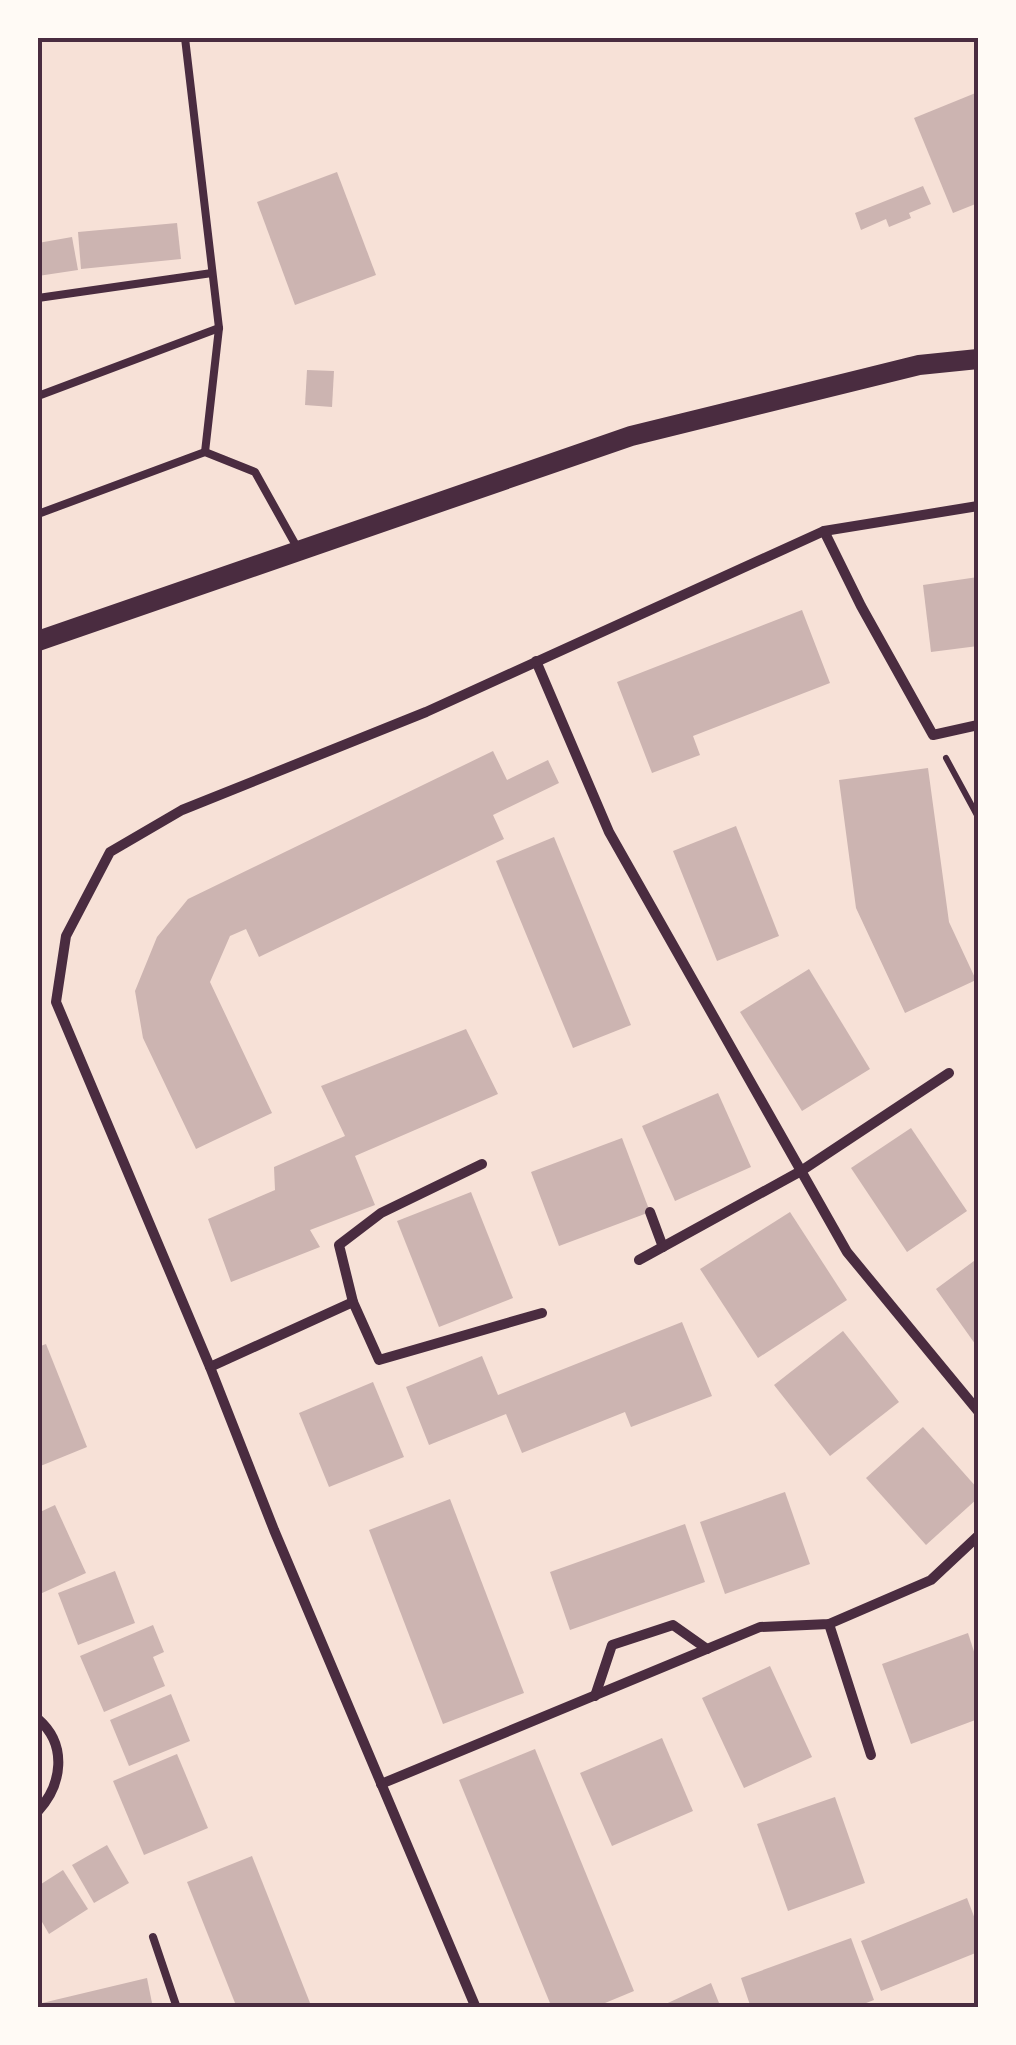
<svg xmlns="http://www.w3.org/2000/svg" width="1016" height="2045" viewBox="0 0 1016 2045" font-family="Poppins,sans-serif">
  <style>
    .building { fill: #ccb4b1 }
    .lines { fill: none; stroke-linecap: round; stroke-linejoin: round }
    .path { stroke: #4a2c40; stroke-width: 6 }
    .service { stroke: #4a2c40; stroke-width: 8 }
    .minor { stroke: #4a2c40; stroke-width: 10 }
    .secondary { stroke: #4a2c40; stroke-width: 20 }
    .neatline { fill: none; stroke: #4a2c40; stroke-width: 4 }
  </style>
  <rect width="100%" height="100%" fill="#f7e1d7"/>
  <g class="building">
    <path d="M 978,92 L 978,203 L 953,213 L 914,118 Z"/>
    <path d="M 337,172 L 376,275 L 295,305 L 257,202 Z"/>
    <path d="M 923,186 L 931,204 L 909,213 L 911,218 L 889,227 L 886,219 L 861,230 L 855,213 Z"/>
    <path d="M 177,223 L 181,259 L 81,269 L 78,232 Z"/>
    <path d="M 72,237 L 78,270 L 38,276 L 38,243 Z"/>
    <path d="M 307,370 L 334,371 L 332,407 L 305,405 Z"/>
    <path d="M 978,577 L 978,646 L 931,652 L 923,585 Z"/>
    <path d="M 802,610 L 830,683 L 693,736 L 700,755 L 652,773 L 617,682 Z"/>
    <path d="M 493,751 L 507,780 L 548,760 L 559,783 L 493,815 L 504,839 L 259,957 L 246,929 L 230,936 L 210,982 L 272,1113 L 196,1149 L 143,1038 L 135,991 L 157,937 L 188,899 Z"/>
    <path d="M 928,768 L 949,922 L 976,980 L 905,1013 L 856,908 L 839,780 Z"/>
    <path d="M 736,826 L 779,936 L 717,961 L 673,851 Z"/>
    <path d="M 554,837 L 631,1025 L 573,1048 L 496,861 Z"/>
    <path d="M 809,969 L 870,1069 L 802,1111 L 740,1012 Z"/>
    <path d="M 466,1029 L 498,1094 L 355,1156 L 375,1205 L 310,1230 L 320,1247 L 231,1282 L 208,1219 L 275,1190 L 274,1167 L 345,1136 L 321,1086 Z"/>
    <path d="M 718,1093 L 751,1167 L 675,1201 L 642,1126 Z"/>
    <path d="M 911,1128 L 967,1211 L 907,1252 L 851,1168 Z"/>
    <path d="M 622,1138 L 650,1212 L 559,1246 L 531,1172 Z"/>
    <path d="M 471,1192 L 513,1298 L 439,1327 L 397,1221 Z"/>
    <path d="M 790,1212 L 847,1300 L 758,1358 L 700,1269 Z"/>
    <path d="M 978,1258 L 978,1348 L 936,1289 Z"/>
    <path d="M 682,1322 L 712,1396 L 631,1427 L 625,1412 L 522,1453 L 506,1414 L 429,1445 L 406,1387 L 482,1356 L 498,1395 Z"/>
    <path d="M 843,1331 L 899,1402 L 830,1456 L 774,1385 Z"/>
    <path d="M 46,1344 L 87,1447 L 38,1467 L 38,1347 Z"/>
    <path d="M 373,1382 L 404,1457 L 329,1487 L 299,1413 Z"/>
    <path d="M 923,1427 L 978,1489 L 978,1498 L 926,1545 L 866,1478 Z"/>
    <path d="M 785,1492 L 810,1564 L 725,1594 L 700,1522 Z"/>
    <path d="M 450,1499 L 524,1693 L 443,1724 L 369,1530 Z"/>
    <path d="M 55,1505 L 86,1573 L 40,1594 L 38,1513 Z"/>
    <path d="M 685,1524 L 705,1582 L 570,1630 L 550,1572 Z"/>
    <path d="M 115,1571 L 135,1623 L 78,1645 L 58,1593 Z"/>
    <path d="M 153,1625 L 164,1652 L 153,1657 L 165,1686 L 104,1712 L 80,1656 Z"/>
    <path d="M 968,1633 L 978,1664 L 978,1719 L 911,1744 L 882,1664 Z"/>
    <path d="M 770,1666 L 812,1757 L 744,1788 L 702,1698 Z"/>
    <path d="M 171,1694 L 190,1741 L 129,1766 L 110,1720 Z"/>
    <path d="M 662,1738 L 693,1811 L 612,1846 L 580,1773 Z"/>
    <path d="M 535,1749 L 634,1991 L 593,2008 L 552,2008 L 459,1780 Z"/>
    <path d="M 177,1754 L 208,1828 L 144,1855 L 113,1781 Z"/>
    <path d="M 835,1797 L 865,1883 L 788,1911 L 757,1824 Z"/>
    <path d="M 107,1845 L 129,1883 L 94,1903 L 72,1865 Z"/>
    <path d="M 252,1856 L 312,2008 L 237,2008 L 187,1882 Z"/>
    <path d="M 63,1870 L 88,1909 L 49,1934 L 38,1915 L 38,1886 Z"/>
    <path d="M 967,1898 L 978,1927 L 978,1952 L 881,1991 L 861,1941 Z"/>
    <path d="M 851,1938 L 874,2000 L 853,2008 L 751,2008 L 741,1978 Z"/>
    <path d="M 147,1978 L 153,2008 L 38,2008 L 38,2004 Z"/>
    <path d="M 711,1983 L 721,2008 L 657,2008 Z"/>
  </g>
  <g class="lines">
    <path class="path" d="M 946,758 L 978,817"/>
    <g class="service">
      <path d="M 185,38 L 219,328 L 205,452"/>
      <path d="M 38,298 L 212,273"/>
      <path d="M 38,396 L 219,328"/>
      <path d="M 38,514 L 205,452 L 255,472 L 298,549"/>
      <path d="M 153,1937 L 177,2008"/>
    </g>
    <g class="minor">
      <path d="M 824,531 L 861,606 L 933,735 L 978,725"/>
      <path d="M 536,661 L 609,832 L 847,1252 L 978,1411"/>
      <path d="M 650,1212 L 663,1247"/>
      <path d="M 639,1260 L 801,1171 L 949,1073"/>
      <path d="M 353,1302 L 339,1245 L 381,1213 L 482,1164"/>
      <path d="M 210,1367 L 353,1302 L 379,1360 L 542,1313"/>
      <path d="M 829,1624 L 871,1755"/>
      <path d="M 595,1696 L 612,1645 L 673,1625 L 707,1649"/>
      <path d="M 38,1719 C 68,1745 62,1785 38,1811"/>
      <path d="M 381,1784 L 760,1627 L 829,1624 L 931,1580 L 978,1536"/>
      <path d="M 476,2008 L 274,1530 L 210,1367 L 56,1002 L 66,936 L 110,852 L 182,810 L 426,712 L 824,531 L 978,506"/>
    </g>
    <path class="secondary" d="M 38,641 L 631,436 L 919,365 L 978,359"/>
  </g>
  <rect width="1016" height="2045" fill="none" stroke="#fffaf5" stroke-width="80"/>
  <rect x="40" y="40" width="936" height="1965" class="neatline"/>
</svg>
